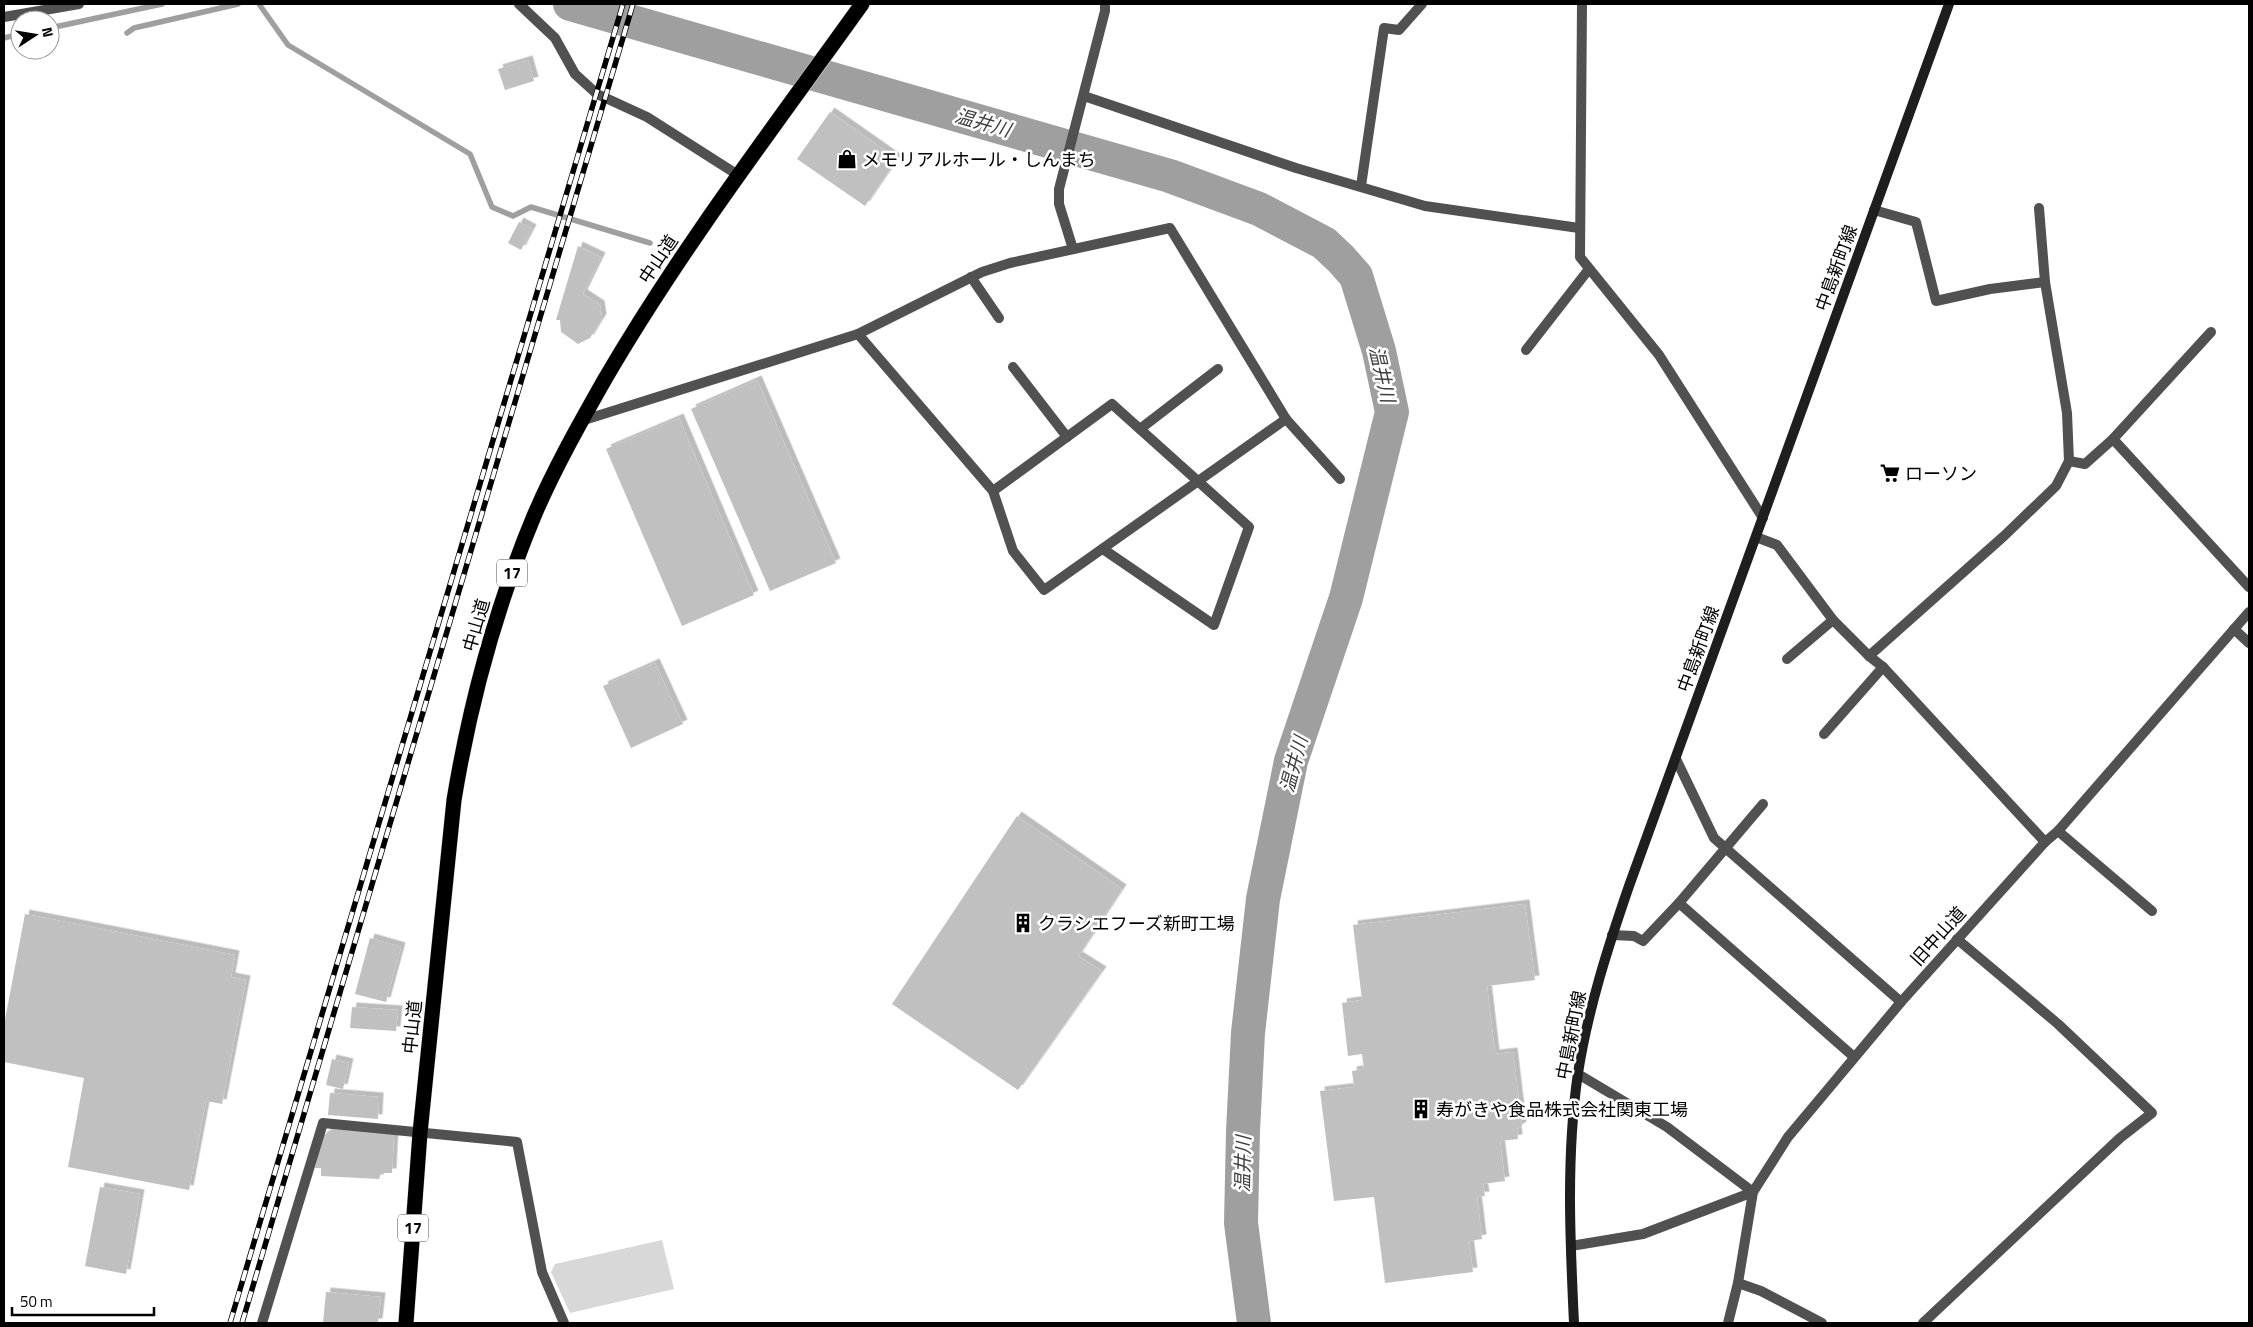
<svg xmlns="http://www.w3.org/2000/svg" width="2253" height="1327" viewBox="0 0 2253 1327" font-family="'Titillium Web','Noto Sans JP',sans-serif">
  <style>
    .green { fill: #d8d8d8 }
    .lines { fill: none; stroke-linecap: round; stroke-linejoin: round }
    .stream { stroke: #9f9f9f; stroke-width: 5.5 }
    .river { stroke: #9f9f9f; stroke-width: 34 }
    .building { fill: #c0c0c0; filter: url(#shadow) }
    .highway-casing { stroke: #dbdbdb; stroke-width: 16 }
    .street { stroke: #515151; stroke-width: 10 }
    .secondary { stroke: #1e1e1e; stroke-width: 10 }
    .highway { stroke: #000; stroke-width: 15 }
    .rail-casing { stroke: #000; stroke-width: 5.5 }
    .rail { stroke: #fff; stroke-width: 4; stroke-dasharray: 11; stroke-linecap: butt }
    .labels { text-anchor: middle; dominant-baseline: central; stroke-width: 5; stroke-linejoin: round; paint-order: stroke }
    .shield { fill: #fff; stroke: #4c4c4c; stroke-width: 1 }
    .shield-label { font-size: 16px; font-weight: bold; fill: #000 }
    .poi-label { font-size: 18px; fill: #000; stroke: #fff; text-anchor: start }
    .street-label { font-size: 18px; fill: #000; stroke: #fff }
    .water-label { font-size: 19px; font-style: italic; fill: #404040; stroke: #fff }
  </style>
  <defs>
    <filter id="shadow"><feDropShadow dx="4.5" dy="-4.5" stdDeviation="0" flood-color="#0004"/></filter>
  </defs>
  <rect width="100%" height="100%" fill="#fff"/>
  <path class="green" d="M 662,1240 L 674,1289 L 570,1313 L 551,1272 L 555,1264 Z"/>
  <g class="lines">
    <g class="stream">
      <path d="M 259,4 L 288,45 L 470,154 L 492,207 L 513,216 L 531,207 L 650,243"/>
      <path d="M 50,28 L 162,4"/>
      <path d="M 127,33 L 134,28 L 238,4"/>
      <path d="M 4,38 L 20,34"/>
    </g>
    <path class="river" d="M 570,4 L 1170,176 L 1259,209 L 1324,243 L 1341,259 L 1356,276 L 1379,351 L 1392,412 L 1346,598 L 1291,761 L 1263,899 L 1248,1033 L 1243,1131 L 1241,1223 L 1254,1323"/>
  </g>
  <g class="building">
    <path d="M 528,60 L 534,81 L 505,90 L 498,69 Z"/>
    <path d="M 830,112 L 897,159 L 865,206 L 797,159 Z"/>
    <path d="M 519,222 L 532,229 L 521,250 L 508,243 Z"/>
    <path d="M 578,246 L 601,257 L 583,294 L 600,305 L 602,318 L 590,338 L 578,344 L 561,332 L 560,320 L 556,320 Z"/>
    <path d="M 757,380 L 836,563 L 770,591 L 691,409 Z"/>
    <path d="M 679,418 L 754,595 L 682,626 L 606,449 Z"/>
    <path d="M 655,663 L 683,724 L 631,748 L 603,686 Z"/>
    <path d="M 1017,816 L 1122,889 L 1078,956 L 1102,971 L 1018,1090 L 892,1004 Z"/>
    <path d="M 1525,904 L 1535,980 L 1487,986 L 1495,1054 L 1513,1052 L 1522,1126 L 1517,1129 L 1518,1139 L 1500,1141 L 1505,1181 L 1483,1184 L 1485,1196 L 1477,1197 L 1482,1239 L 1469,1241 L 1473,1272 L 1385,1283 L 1374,1197 L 1334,1201 L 1320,1091 L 1354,1087 L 1352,1071 L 1364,1069 L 1362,1054 L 1348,1056 L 1342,1003 L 1362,1000 L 1353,925 Z"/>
    <path d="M 25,914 L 235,955 L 231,977 L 246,980 L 222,1104 L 206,1101 L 189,1190 L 68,1167 L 84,1078 L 4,1062 L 4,1025 Z"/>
    <path d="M 370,938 L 401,947 L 386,1002 L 355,994 Z"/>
    <path d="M 352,1007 L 398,1010 L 396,1031 L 350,1028 Z"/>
    <path d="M 332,1059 L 349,1063 L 343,1089 L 326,1085 Z"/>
    <path d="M 330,1093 L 379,1097 L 378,1119 L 328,1115 Z"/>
    <path d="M 332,1129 L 394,1133 L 392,1173 L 381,1173 L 379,1179 L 321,1176 L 321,1168 L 315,1168 L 322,1137 Z"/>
    <path d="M 100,1187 L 140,1194 L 126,1274 L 85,1266 Z"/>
    <path d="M 326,1292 L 381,1297 L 378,1323 L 323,1323 Z"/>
  </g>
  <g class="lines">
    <defs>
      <path id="highway" d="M 406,1323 L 420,1133 L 454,800 C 470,703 496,607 534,516 C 554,469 580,423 605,379 C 682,247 774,127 862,4"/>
    </defs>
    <use href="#highway" class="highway-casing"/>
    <g class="street">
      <path d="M 519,4 L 555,38 L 575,74 L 597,94 L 647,117 L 738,175"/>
      <path d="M 1582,4 L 1580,257 L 1659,355 L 1763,518"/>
      <path d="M 4,17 L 79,4"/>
      <path d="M 1084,96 L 1296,168 L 1425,206 L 1579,228"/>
      <path d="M 1361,186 L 1384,28 L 1399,30 L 1422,4"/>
      <path d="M 1874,210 L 1916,222 L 1936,301 L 1990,289 L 2045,282"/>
      <path d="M 1073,249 L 1059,204 L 1059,189 L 1105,11 L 1105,4"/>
      <path d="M 971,277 L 999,318"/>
      <path d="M 858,334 L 993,491 L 1013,551 L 1044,590 L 1286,419"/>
      <path d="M 1526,350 L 1589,269"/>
      <path d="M 1013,367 L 1067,437"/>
      <path d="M 581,421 L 858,334 L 982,272 L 1010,263 L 1170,228 L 1286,419 L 1340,479"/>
      <path d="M 1140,429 L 1218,369"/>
      <path d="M 2113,439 L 2249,587"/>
      <path d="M 2069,461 L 2085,464 L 2113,439 L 2211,332"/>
      <path d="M 993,491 L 1112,404 L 1249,527 L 1214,625 L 1103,549"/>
      <path d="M 1756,537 L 1777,545 L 1833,620 L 1869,656 L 1883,667 L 2045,842"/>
      <path d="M 2234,629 L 2249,643"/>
      <path d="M 1869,656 L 2004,536 L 2056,486 L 2069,461 L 2067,413 L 2045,282 L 2039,208"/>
      <path d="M 1787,659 L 1833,620"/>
      <path d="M 1824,734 L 1883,667"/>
      <path d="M 1676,759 L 1714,838 L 1901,1002"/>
      <path d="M 2058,831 L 2152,911"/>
      <path d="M 1679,903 L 1854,1057"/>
      <path d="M 1612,935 L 1634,936 L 1643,941 L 1679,903 L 1763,804"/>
      <path d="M 1571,1246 L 1643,1234 L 1753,1192 L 1667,1127 L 1578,1074"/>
      <path d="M 1738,1283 L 1761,1291 L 1822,1323"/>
      <path d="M 262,1323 L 323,1123 L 517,1142 L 542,1272 L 564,1323"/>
      <path d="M 1728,1323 L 1738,1283 L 1753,1192 L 1788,1137 L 1901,1002 L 2045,842 L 2058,831 L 2249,612"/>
      <path d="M 1923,1323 L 2120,1138 L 2152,1113 L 2058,1024 L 1957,939"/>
    </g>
    <path class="secondary" d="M 1574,1323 C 1570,1240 1566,1155 1578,1073 C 1588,1009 1608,947 1629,886 L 1949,4"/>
    <use href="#highway" class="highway"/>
    <defs>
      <g id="rail">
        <path d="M 230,1323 L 623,4"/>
        <path d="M 242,1323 L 633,4"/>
      </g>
    </defs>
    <use href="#rail" class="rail-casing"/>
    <use href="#rail" class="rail"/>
  </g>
  <defs>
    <symbol id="shop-bare" viewBox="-9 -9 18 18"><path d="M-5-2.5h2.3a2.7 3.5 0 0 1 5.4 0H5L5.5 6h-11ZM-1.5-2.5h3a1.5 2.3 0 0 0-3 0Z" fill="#000" stroke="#fff" stroke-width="2.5" paint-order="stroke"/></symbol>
    <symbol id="supermarket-bare" viewBox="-9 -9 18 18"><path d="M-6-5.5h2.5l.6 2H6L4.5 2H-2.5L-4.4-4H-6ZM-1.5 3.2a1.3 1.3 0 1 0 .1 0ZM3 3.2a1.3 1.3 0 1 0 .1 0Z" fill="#000" stroke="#fff" stroke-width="2.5" paint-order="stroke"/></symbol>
    <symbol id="building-bare" viewBox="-9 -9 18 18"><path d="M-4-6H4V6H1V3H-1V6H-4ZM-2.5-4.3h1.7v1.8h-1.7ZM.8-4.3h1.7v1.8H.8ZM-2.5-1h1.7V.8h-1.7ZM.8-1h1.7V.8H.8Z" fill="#000" stroke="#fff" stroke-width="2.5" paint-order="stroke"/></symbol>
  </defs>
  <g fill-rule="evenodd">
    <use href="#shop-bare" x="833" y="145" width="28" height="28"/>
    <use href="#supermarket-bare" x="1876" y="459" width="28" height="28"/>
    <use href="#building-bare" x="1009" y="909" width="28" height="28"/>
    <use href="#building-bare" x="1407" y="1095" width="28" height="28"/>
  </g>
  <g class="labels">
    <g class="shield">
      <rect x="497" y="559.5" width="30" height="27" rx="4"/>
      <rect x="398" y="1214.5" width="30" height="27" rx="4"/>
    </g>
    <g class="shield-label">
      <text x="512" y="573">17</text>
      <text x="413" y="1228">17</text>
    </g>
    <g class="poi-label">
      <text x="862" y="159">メモリアルホール・しんまち</text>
      <text x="1905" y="473">ローソン</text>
      <text x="1038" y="923">クラシエフーズ新町工場</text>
      <text x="1436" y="1109">寿がきや食品株式会社関東工場</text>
    </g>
    <g class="street-label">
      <text transform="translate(658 259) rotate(-56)">中山道</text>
      <text transform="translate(1836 268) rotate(-70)">中島新町線</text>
      <text transform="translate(476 625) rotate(-74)">中山道</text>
      <text transform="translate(1698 649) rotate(-70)">中島新町線</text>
      <text transform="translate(1938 936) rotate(-48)">旧中山道</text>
      <text transform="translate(412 1027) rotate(-84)">中山道</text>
      <text transform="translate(1571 1035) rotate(-79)">中島新町線</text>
    </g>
    <g class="water-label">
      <text transform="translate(983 122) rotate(16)">温井川</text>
      <text transform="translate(1383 374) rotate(77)">温井川</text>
      <text transform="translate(1293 764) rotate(-75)">温井川</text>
      <text transform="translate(1242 1164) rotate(-89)">温井川</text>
    </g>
  </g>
  <rect width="2253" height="1327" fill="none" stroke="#000000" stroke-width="10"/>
  <g transform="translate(35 35) rotate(78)"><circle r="24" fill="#ffffff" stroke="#999999"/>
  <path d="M0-4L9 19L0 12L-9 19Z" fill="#000000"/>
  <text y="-8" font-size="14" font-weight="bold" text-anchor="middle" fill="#000000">N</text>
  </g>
  <path d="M12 1307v8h142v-8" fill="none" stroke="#000000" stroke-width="2.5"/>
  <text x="20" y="1307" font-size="15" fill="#000000" stroke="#ffffff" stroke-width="4" paint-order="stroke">50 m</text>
</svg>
